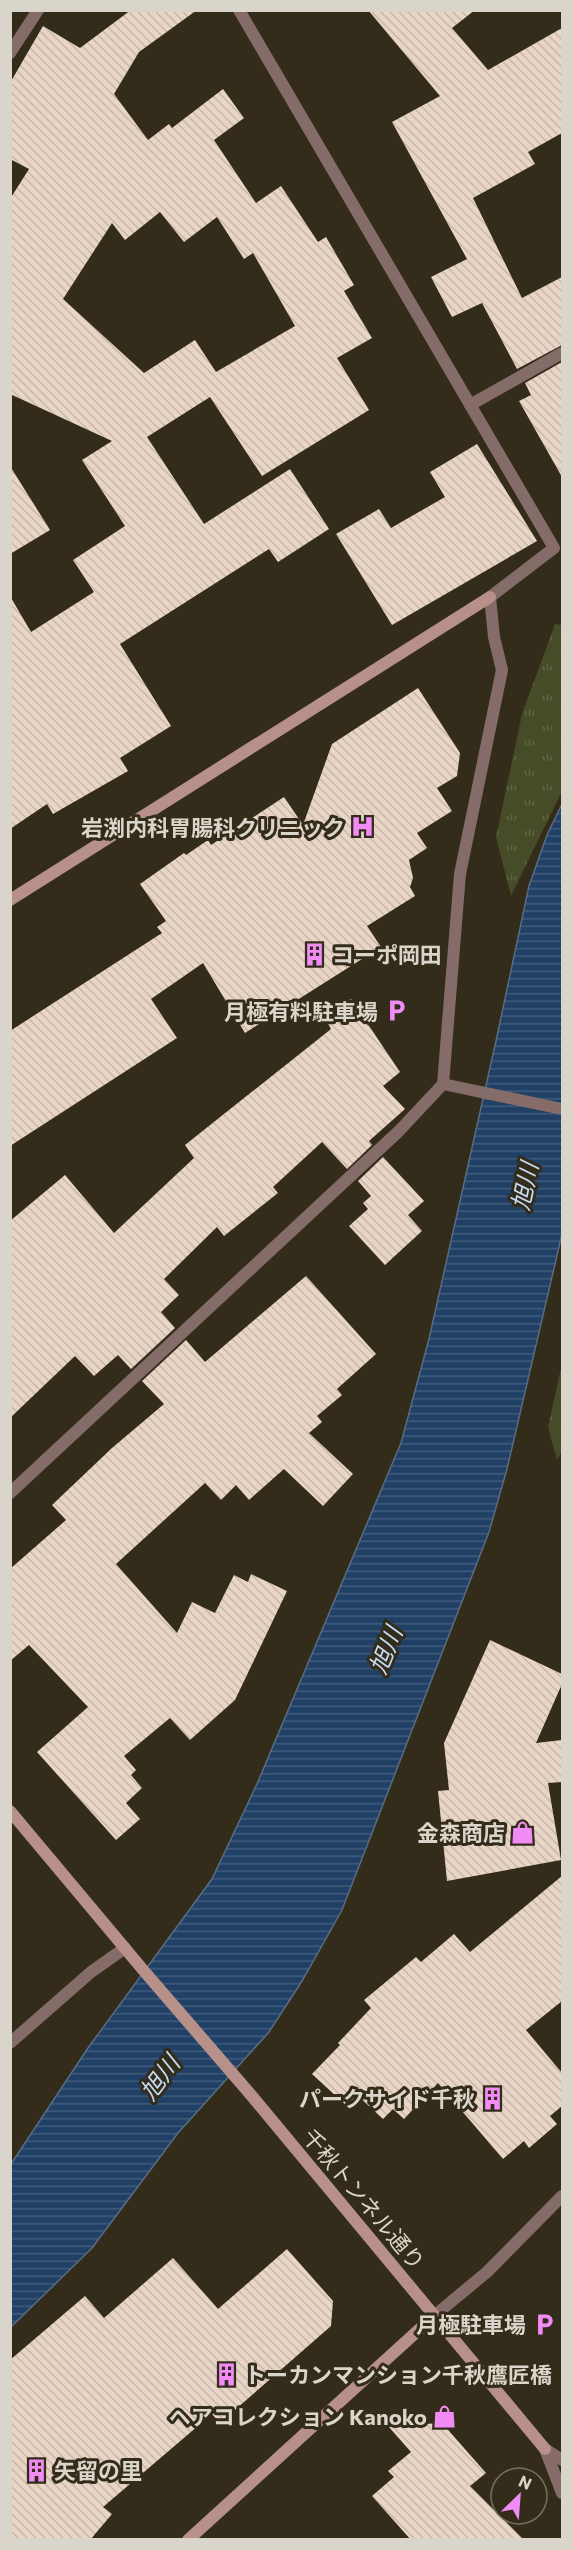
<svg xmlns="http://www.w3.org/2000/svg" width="573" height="2550" viewBox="0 0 573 2550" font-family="Commissioner,'Noto Sans JP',sans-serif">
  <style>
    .park { fill: url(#park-tufts) }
    .water { fill: url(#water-rules); stroke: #586d83; stroke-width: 1.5 }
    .building { fill: url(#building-back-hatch); fill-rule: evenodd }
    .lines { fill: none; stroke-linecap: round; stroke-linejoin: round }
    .street { stroke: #866c68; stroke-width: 12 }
    .secondary { stroke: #b8908a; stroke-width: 12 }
    .labels { text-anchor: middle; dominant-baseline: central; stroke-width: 6; stroke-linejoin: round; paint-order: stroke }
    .poi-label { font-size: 22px; font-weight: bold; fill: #dad5ca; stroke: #342c1a; text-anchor: end }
    .street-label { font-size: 22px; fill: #dad5ca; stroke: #342c1a }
    .water-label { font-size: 24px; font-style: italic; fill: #c4d9f2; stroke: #342c1a }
  </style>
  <defs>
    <pattern id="park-tufts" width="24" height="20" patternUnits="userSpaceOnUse" patternTransform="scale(1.5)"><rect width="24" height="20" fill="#464c27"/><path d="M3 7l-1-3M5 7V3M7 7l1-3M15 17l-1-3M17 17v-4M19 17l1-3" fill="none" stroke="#606545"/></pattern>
    <pattern id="water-rules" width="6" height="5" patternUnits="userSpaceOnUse" patternTransform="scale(1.5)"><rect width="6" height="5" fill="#214065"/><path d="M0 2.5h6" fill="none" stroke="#415b7a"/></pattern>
    <pattern id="building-back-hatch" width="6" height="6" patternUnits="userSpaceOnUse" patternTransform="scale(1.5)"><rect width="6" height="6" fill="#e9d5c6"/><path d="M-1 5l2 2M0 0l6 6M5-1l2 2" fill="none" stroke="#c7b7ab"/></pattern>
  </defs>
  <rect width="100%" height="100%" fill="#342c1a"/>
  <g class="park">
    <path d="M 555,624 L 562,625 L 562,791 L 511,896 L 496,837 L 522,714 Z"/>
    <path d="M 562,1364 L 562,1451 L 557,1460 L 548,1427 Z"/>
  </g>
  <path class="water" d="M 562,804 L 562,1234 L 507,1469 L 489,1532 L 342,1910 L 302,1981 L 269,2032 L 178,2133 L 92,2248 L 11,2327 L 11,2164 L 88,2048 L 212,1879 L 257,1784 L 401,1443 L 429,1339 L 496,1041 L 529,886 L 547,835 Z"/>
  <g class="building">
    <path d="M 131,10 L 197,10 L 139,52 L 114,94 L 148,140 L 169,124 L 172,128 L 223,89 L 244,118 L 214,140 L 256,203 L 281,186 L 318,242 L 326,237 L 354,285 L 344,291 L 372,338 L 337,358 L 369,410 L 262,476 L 210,397 L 147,437 L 204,524 L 290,469 L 329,529 L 278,562 L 269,549 L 120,644 L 171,726 L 120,758 L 128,771 L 53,814 L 47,804 L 10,829 L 10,596 L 31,632 L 94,592 L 73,560 L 125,526 L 82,460 L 112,441 L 10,394 L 10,199 L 29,169 L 10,159 L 10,83 L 43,26 L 80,48 ZM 160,212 L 184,242 L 217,217 L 244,259 L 253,253 L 295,326 L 216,372 L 195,340 L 144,373 L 63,299 L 112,223 L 125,240 Z"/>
    <path d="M 368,10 L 475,10 L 452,28 L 488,70 L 562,28 L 562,133 L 528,152 L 535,164 L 473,198 L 522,298 L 562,277 L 562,345 L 517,369 L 482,303 L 452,317 L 431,277 L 467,259 L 392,122 L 440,96 Z"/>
    <path d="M 562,362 L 562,477 L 519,401 L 531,395 L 525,383 Z"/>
    <path d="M 477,444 L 537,541 L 392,625 L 336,534 L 379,509 L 391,528 L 445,497 L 430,472 Z"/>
    <path d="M 10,466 L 50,530 L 10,554 Z"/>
    <path d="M 418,688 L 460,753 L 457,776 L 437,788 L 452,811 L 417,833 L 427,848 L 409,860 L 413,878 L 410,887 L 415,896 L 367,926 L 381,947 L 245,1033 L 203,963 L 151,999 L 177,1038 L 10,1146 L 10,1031 L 162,933 L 157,927 L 166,921 L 140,884 L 184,853 L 186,855 L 208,840 L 211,845 L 284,797 L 303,825 L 332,744 Z"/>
    <path d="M 351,999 L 400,1072 L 383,1086 L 405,1109 L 369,1141 L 372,1145 L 347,1169 L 322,1142 L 273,1187 L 278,1193 L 224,1236 L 217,1227 L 164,1279 L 179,1295 L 161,1312 L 175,1328 L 131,1369 L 118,1355 L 94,1376 L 75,1356 L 10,1418 L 10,1221 L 65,1175 L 114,1233 L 194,1158 L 185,1145 L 331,1029 L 326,1020 Z"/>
    <path d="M 383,1157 L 424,1201 L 408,1215 L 422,1231 L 385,1265 L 349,1226 L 368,1209 L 363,1203 L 371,1196 L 358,1181 Z"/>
    <path d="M 306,1276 L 376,1354 L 337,1389 L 342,1395 L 317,1416 L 322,1422 L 309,1433 L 353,1474 L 323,1506 L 284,1469 L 249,1500 L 236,1485 L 221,1500 L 205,1483 L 116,1564 L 177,1633 L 192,1602 L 215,1613 L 234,1575 L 248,1582 L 251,1574 L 287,1591 L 235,1700 L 190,1740 L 170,1718 L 124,1756 L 136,1770 L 131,1775 L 142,1788 L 126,1803 L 140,1819 L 116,1840 L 37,1752 L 88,1707 L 29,1645 L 10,1661 L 10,1569 L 66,1520 L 52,1505 L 112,1448 L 164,1404 L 142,1381 L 186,1340 L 205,1362 Z"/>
    <path d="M 490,1640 L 562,1674 L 562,1684 L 536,1743 L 562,1740 L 562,1782 L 548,1783 L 561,1860 L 447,1881 L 438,1791 L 449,1790 L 444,1743 Z"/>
    <path d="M 562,1876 L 562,2001 L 526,2030 L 562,2073 L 562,2106 L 550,2116 L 557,2124 L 529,2148 L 524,2141 L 503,2159 L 438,2083 L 404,2119 L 393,2109 L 383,2119 L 359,2097 L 349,2108 L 312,2074 L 340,2045 L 338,2043 L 371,2008 L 364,2000 L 416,1957 L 421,1962 L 454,1934 L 470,1952 Z"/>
    <path d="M 287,2249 L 333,2301 L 331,2326 L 220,2423 L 212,2414 L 103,2507 L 112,2514 L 90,2540 L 10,2540 L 10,2360 L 85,2296 L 104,2318 L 173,2258 L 218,2309 Z"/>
    <path d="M 442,2423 L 486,2473 L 470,2486 L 524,2540 L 411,2540 L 372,2496 L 394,2477 L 388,2471 L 411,2452 L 388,2426 Z"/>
  </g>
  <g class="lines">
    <g class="street">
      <path d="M 239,10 L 554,548 L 490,597 L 494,637 L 502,670 L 460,874 L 443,1084 L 562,1109"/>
      <path d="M 10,53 L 38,10"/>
      <path d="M 470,405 L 562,353"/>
      <path d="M 10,1493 L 399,1131 L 443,1084"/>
      <path d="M 10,2043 L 91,1972 L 125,1948"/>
      <path d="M 434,2316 L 487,2272 L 562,2196"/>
      <path d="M 545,2449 L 562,2493"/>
      <path d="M 545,2449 L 562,2460"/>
    </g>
    <g class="secondary">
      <path d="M 10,900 L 490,597"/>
      <path d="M 10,1811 L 144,1971 L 251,2095 L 545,2449"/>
      <path d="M 188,2540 L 434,2316"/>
    </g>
  </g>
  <defs>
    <symbol id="hospital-bare" viewBox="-9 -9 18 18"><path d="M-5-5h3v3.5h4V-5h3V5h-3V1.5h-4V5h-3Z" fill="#f18bf5" stroke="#342c1a" stroke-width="2.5" paint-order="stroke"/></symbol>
    <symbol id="building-bare" viewBox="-9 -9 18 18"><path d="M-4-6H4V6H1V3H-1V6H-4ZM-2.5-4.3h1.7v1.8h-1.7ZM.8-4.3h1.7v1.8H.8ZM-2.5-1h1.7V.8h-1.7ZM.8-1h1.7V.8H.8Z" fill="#f18bf5" stroke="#342c1a" stroke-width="2.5" paint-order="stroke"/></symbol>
    <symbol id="parking-bare" viewBox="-9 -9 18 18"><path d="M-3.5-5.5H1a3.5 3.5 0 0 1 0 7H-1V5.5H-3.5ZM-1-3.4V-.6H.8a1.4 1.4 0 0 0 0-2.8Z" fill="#f18bf5" stroke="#342c1a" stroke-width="2.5" paint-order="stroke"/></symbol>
    <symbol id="shop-bare" viewBox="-9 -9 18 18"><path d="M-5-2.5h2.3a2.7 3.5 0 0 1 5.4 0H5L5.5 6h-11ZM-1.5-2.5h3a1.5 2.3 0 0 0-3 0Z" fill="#f18bf5" stroke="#342c1a" stroke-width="2.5" paint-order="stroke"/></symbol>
  </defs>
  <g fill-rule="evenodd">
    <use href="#hospital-bare" x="346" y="810" width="33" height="33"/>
    <use href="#building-bare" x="298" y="938" width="33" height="33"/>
    <use href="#parking-bare" x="380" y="994" width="33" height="33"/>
    <use href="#shop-bare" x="506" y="1816" width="33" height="33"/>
    <use href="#building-bare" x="476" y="2082" width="33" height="33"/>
    <use href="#parking-bare" x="528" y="2308" width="33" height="33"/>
    <use href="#building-bare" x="210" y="2358" width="33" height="33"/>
    <use href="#shop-bare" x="428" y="2400" width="33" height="33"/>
    <use href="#building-bare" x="20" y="2454" width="33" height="33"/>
  </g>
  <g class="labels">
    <g class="poi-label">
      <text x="345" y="827">岩渕内科胃腸科クリニック</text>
      <text x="332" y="954" text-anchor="start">コーポ岡田</text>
      <text x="378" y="1011">月極有料駐車場</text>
      <text x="505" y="1832">金森商店</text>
      <text x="475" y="2098">パークサイド千秋</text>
      <text x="526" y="2324">月極駐車場</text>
      <text x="244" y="2374" text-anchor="start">トーカンマンション千秋鷹匠橋</text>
      <text x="427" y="2416">ヘアコレクション Kanoko</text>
      <text x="54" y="2470" text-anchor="start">矢留の里</text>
    </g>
    <g class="street-label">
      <text transform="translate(364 2199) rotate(50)">千秋トンネル通り</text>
    </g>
    <g class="water-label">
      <text transform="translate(524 1186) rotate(-78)">旭川</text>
      <text transform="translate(385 1650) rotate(-68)">旭川</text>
      <text transform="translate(159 2077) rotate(-53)">旭川</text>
    </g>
  </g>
  <rect width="573" height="2550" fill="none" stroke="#dad5ca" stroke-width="24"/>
  <g transform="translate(519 2496) rotate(25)"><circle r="28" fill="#342c1a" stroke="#767060" stroke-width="1.5"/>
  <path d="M0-4.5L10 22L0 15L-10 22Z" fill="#f18bf5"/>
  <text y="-9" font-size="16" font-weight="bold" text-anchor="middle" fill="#dad5ca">N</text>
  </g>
</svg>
